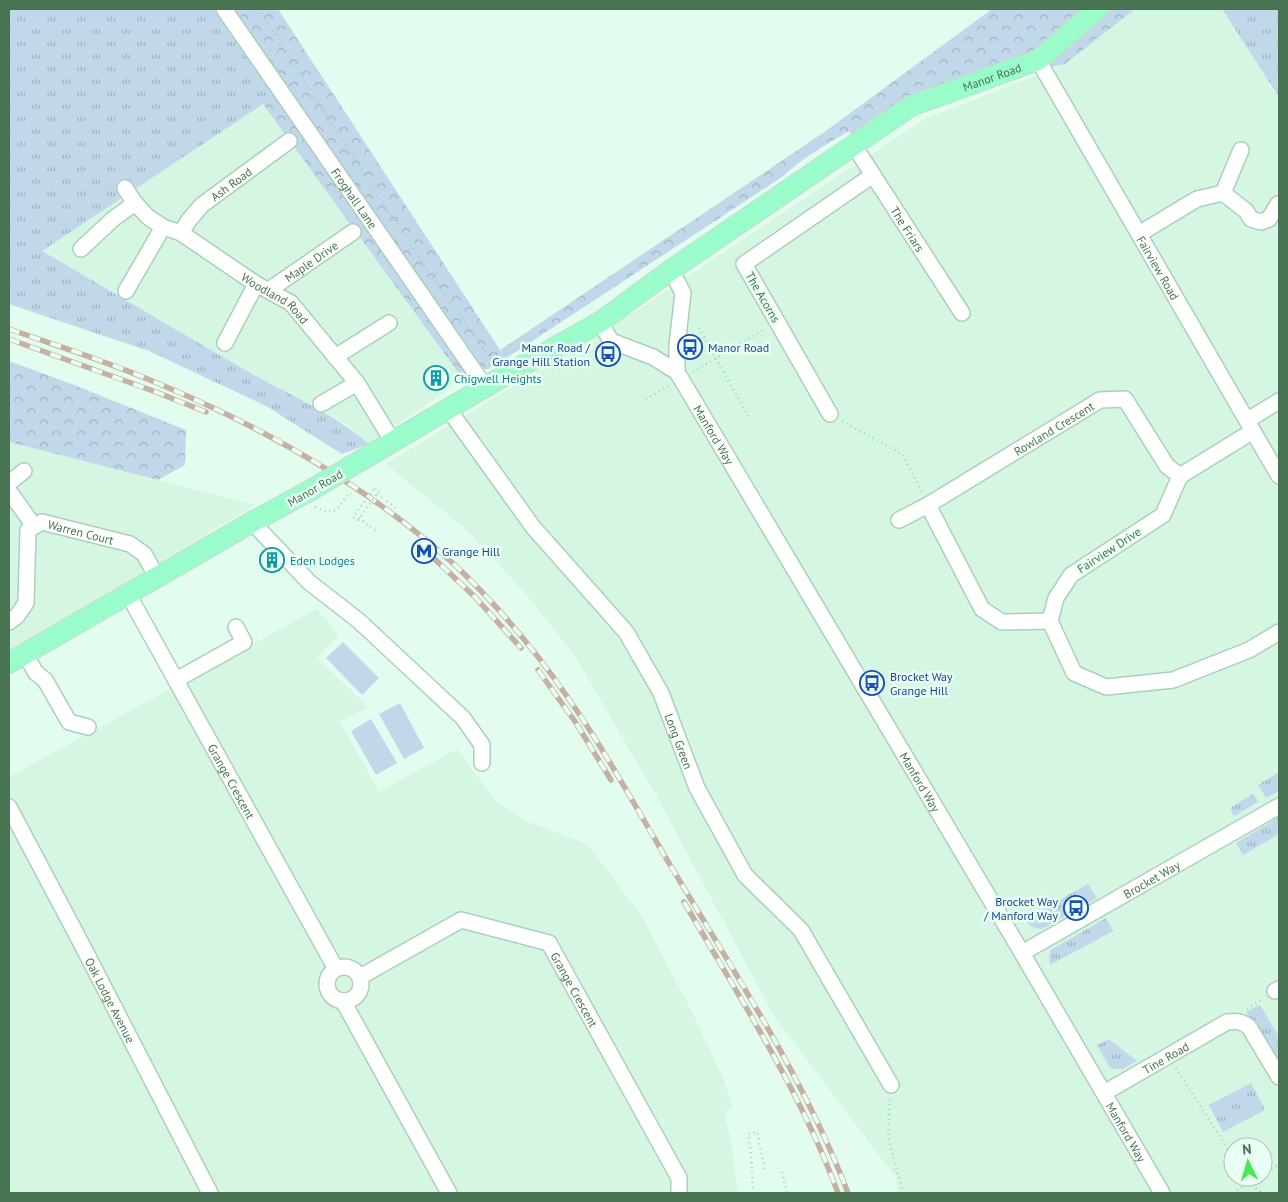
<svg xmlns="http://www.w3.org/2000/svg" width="1288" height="1202" viewBox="0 0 1288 1202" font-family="'PT Sans',sans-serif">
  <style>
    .residential { fill: #d4f6e3; fill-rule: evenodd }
    .grass { fill: url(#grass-tufts) }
    .forest { fill: url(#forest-crowns) }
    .garden { fill: #c1d7ea }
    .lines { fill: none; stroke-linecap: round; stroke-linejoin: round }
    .minor-casing { stroke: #acd0b7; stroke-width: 18 }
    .major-casing { stroke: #ccd8cf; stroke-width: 22 }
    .path { stroke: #9dd7ac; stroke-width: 2.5; stroke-dasharray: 1 4; stroke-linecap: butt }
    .minor { stroke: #fff; stroke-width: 15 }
    .major { stroke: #9afccb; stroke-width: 20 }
    .rail-casing { stroke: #c5b0a1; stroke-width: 5.5 }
    .rail { stroke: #e9fff3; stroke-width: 4; stroke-dasharray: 11; stroke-linecap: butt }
    .major-bridge-casing { stroke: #ccd8cf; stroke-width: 22; stroke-linecap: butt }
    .path-bridge { stroke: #9dd7ac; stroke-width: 2.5; stroke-dasharray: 1 4; stroke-linecap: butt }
    .major-bridge { stroke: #9afccb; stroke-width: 20 }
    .labels { text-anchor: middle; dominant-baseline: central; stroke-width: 5; stroke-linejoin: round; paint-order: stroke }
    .street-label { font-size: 12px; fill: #487452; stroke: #e9fff3 }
    .transit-label { font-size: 12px; fill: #164399; stroke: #e9fff3; text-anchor: start }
    .culture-label { font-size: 12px; fill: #0d838f; stroke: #e9fff3; text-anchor: start }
  </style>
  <defs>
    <pattern id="grass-tufts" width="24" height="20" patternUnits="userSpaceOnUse" patternTransform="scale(1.25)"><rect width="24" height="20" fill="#c1d7ea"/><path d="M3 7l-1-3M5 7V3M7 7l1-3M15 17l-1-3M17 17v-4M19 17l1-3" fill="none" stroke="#9fb3c0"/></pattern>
    <pattern id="forest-crowns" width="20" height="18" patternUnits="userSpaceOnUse" patternTransform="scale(1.25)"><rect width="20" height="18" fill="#c1d7ea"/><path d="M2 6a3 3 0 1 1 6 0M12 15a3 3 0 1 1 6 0" fill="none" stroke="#9fb3c0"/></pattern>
  </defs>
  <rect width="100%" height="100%" fill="#e2fcef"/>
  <g class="residential">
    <path d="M 1135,9 L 1222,9 L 1279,97 L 1279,1193 L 897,1193 L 896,1178 L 774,1016 L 662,806 L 577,659 L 532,601 L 469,532 L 386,464 L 645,305 L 925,119 L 1065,64 ZM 1233,1147 L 1263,1147 L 1263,1177 L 1233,1177 Z"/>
    <path d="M 263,104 L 380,246 L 463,379 L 369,444 L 351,428 L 326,412 L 251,373 L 41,251 Z"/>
    <path d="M 9,442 L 23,446 L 255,505 L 9,652 Z"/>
    <path d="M 317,609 L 339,635 L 317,657 L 368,707 L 340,722 L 379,792 L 457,749 L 496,801 L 524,820 L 587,844 L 641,915 L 691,1010 L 724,1080 L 732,1107 L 725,1111 L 734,1162 L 738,1193 L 9,1193 L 9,777 Z"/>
  </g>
  <g class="grass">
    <path d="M 9,9 L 228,9 L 279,88 L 263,104 L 42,251 C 111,291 179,332 249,372 C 290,395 333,413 369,444 L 342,454 L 266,406 L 149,351 L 9,304 Z"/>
    <path d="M 1222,9 L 1279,9 L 1279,97 Z"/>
    <path d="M 1279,772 L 1279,791 L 1266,798 L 1258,785 Z"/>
    <path d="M 1253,794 L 1258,802 L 1234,816 L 1230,808 Z"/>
    <path d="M 1279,817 L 1279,834 L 1243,855 L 1236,843 Z"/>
    <path d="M 1088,884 L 1097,898 L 1042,929 L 1032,927 L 1024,920 Z"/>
    <path d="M 1106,918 L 1113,931 L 1050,965 L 1049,956 L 1051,950 Z"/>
    <path d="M 1260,1005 L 1279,1037 L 1279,1065 L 1246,1012 Z"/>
    <path d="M 1109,1039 L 1137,1061 L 1123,1069 L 1113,1069 L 1109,1066 L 1097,1045 Z"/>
    <path d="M 1251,1083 L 1265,1110 L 1223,1132 L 1209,1105 Z"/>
  </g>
  <g class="forest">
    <path d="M 228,9 L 278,9 L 500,350 L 823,133 L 992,9 L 1135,9 L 1065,64 L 938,90 L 853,137 L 849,131 C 825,145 802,158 782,177 L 514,353 L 488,369 L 483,369 L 463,379 L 263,104 L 278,88 Z"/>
    <path d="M 9,361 L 69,383 L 186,430 L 185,465 L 158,480 L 9,442 Z"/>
  </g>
  <g class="garden">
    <path d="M 343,642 L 379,678 L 362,695 L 326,658 Z"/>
    <path d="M 400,703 L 424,748 L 404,759 L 379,714 Z"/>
    <path d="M 371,719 L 397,763 L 376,775 L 351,731 Z"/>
  </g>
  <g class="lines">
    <defs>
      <g id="minor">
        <path id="s1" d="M 224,9 L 486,388"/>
        <path id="s2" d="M 1038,60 L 1279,476"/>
        <path id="s3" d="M 853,144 L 962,313"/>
        <path id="s4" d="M 125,188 L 135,203 L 148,217 L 163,227 L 181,233 L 256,284 L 291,303 L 357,383 L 393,442"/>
        <path d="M 1223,193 L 1246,211 L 1251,219 L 1261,222 L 1269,219 L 1278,204"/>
        <path id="s5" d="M 181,233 L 189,220 L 202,205 L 289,141"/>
        <path d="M 1139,234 L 1197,199 L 1223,193 L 1241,150"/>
        <path d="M 81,249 L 113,219 L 135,203"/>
        <path id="s6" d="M 671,270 L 683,293 L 677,345 L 677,372 L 1022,953 L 1162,1193"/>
        <path id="s7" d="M 269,290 L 353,232"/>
        <path d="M 126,291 L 163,227"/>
        <path d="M 600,322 L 611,341 L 653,357 L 677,372"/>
        <path d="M 225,343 L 256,284"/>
        <path d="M 335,357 L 389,323"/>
        <path d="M 321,404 L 357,383"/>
        <path id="s8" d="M 449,410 L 533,527 L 626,632 L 661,693 L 697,788 L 745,875 L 801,930 L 891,1085"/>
        <path d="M 830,414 L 744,264 L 873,175"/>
        <path d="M 1248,420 L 1279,401"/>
        <path d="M 1253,431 L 1180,476 L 1163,515 L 1071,575 L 1056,598 L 1050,621 L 1074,673 L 1106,687 L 1173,680 L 1249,650 L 1279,632"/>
        <path d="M 9,483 L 24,471"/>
        <path d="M 9,491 L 34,526"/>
        <path d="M 928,505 L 982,609 L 1002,622 L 1050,621"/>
        <path id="s9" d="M 899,520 L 928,505 L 1100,400 L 1125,399 L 1167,466 L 1180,476"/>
        <path d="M 252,522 L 309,582 L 359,621 L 463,718 L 482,745 L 482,763"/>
        <path id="s10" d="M 128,594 L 336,969"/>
        <path id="s11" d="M 9,622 L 17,616 L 26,603 L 28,530 L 42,522 L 130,544 L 144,554 L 157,577"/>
        <path d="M 25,654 L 36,673 L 45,680 L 69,722 L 88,727"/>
        <path d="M 176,680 L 244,642 L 236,627"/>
        <path id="s12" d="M 9,807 L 80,941 L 210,1193"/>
        <path id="s13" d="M 1022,953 L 1279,806"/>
        <circle cx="344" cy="984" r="17"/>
        <path id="s14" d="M 360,977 L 461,920 L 549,943 L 679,1178 L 679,1193"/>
        <path d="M 1275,991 L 1279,989"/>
        <path d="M 343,1001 L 449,1193"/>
        <path id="s15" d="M 1104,1093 L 1227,1022 C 1236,1021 1242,1021 1249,1027 L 1279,1077"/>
      </g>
      <g id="major">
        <path id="s16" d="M 348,468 L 504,376 L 600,322 L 671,270 L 911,106 L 1038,60 L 1098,9"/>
        <path d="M 9,663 L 252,522 L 311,490"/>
      </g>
    </defs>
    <use href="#minor" class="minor-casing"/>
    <use href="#major" class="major-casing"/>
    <g class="path">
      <path d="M 259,9 L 379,198 L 437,284 L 495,364"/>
      <path d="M 699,328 L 748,416"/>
      <path d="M 693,372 L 765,329"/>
      <path d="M 646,399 L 669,386"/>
      <path d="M 842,421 L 902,454 L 922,492"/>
      <path d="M 377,494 L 385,499"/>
      <path d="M 387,501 L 396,508"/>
      <path d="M 315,507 C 337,517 336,510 349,493 L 351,494"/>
      <path d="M 359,518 L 368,525"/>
      <path d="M 370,527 L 378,532"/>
      <path d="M 1247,1009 L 1264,999"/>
      <path d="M 1176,1068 L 1233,1157"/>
      <path d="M 890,1099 L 888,1137 L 903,1193"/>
      <path d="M 782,1172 L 787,1193"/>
      <path d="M 1263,1174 L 1279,1164"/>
      <path d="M 1246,1177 L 1249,1183 L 1262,1193"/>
      <path d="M 753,1193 L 751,1152 L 748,1134 L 757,1132 L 765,1171"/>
      <path d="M 1233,1193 L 1258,1177"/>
    </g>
    <use href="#minor" class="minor"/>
    <use href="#major" class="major"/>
    <defs>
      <g id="rail">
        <path d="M 9,329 C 58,346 109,362 157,383 C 265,428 368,486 456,566 C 497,605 534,649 566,695 C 608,754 643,821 681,883 C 741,983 806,1083 848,1193"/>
        <path d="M 9,339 L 156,392 L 206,412"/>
        <path d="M 425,550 L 475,597 L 521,648"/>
        <path d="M 538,670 L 576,723 L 611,780"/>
        <path d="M 684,902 C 739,997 800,1090 838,1193"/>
      </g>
    </defs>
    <use href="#rail" class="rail-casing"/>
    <use href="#rail" class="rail"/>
    <defs>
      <path id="major-bridge" d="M 311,490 L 348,468"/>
    </defs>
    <use href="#major-bridge" class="major-bridge-casing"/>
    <path class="path-bridge" d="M 375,488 L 379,491 L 358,520 L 353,517 Z"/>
    <use href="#major-bridge" class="major-bridge"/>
  </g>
  <defs>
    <symbol id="bus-ring" viewBox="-11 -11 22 22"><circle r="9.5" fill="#e9fff3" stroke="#1a4fb4" stroke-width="1.5"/><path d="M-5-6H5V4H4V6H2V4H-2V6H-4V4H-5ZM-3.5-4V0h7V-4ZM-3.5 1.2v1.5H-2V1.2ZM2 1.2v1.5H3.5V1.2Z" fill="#1a4fb4"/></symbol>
    <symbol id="building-ring" viewBox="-11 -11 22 22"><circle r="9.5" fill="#e9fff3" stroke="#0f9aa8" stroke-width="1.5"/><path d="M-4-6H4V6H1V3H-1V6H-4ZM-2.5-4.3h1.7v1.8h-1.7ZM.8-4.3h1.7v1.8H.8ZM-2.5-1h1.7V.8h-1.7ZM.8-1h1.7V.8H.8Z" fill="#0f9aa8"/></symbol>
    <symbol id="metro-ring" viewBox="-11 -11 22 22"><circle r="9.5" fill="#e9fff3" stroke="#1a4fb4" stroke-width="1.5"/><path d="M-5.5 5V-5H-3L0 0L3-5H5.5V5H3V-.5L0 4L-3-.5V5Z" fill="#1a4fb4"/></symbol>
  </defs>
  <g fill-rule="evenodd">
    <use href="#bus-ring" x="676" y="333" width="28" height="28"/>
    <use href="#bus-ring" x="594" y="340" width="28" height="28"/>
    <use href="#building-ring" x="422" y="364" width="28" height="28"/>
    <use href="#metro-ring" x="410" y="537" width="28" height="28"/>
    <use href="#building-ring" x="258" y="546" width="28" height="28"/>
    <use href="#bus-ring" x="858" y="669" width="28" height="28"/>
    <use href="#bus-ring" x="1062" y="894" width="28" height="28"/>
  </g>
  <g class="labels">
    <g class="street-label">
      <text stroke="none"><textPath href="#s16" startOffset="756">Manor Road</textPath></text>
      <text stroke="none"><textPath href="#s5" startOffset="71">Ash Road</textPath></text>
      <text stroke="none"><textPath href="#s1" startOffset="230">Froghall Lane</textPath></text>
      <text stroke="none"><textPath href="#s3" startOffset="101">The Friars</textPath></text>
      <text stroke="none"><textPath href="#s7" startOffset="51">Maple Drive</textPath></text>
      <text stroke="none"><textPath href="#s2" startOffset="240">Fairview Road</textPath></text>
      <text transform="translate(763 297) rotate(60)">The Acorns</text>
      <text stroke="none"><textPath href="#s4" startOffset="189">Woodland Road</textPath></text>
      <text stroke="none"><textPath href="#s9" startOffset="180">Rowland Crescent</textPath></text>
      <text stroke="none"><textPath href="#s6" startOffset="178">Manford Way</textPath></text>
      <text transform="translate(315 488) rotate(-30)">Manor Road</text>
      <text stroke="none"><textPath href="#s11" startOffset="155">Warren Court</textPath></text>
      <text transform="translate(1109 550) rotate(-33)">Fairview Drive</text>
      <text stroke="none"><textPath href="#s8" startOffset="406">Long Green</textPath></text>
      <text stroke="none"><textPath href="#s10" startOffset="214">Grange Crescent</textPath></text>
      <text stroke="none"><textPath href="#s6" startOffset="582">Manford Way</textPath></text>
      <text stroke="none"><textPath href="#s13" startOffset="149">Brocket Way</textPath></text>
      <text stroke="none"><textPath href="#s14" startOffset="260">Grange Crescent</textPath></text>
      <text stroke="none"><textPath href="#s12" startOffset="218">Oak Lodge Avenue</textPath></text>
      <text stroke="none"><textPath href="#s15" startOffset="71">Tine Road</textPath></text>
      <text stroke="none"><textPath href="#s6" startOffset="988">Manford Way</textPath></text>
    </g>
    <g class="transit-label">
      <text x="590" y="347" text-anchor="end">Manor Road /<tspan x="590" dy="14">Grange Hill Station</tspan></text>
      <text x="708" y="347">Manor Road</text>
      <text x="442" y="551">Grange Hill</text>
      <text x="890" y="676">Brocket Way<tspan x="890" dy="14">Grange Hill</tspan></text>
      <text x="1058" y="901" text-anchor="end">Brocket Way<tspan x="1058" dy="14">/ Manford Way</tspan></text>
    </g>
    <g class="culture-label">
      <text x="454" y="378">Chigwell Heights</text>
      <text x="290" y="560">Eden Lodges</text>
    </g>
  </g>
  <rect width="1288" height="1202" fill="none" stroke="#487452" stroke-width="20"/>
  <g transform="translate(1248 1162) rotate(355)"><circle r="24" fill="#e9fff3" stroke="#a9c7b3"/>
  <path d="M0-4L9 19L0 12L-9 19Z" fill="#46e855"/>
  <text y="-8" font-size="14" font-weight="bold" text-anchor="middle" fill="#487452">N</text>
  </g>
</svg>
